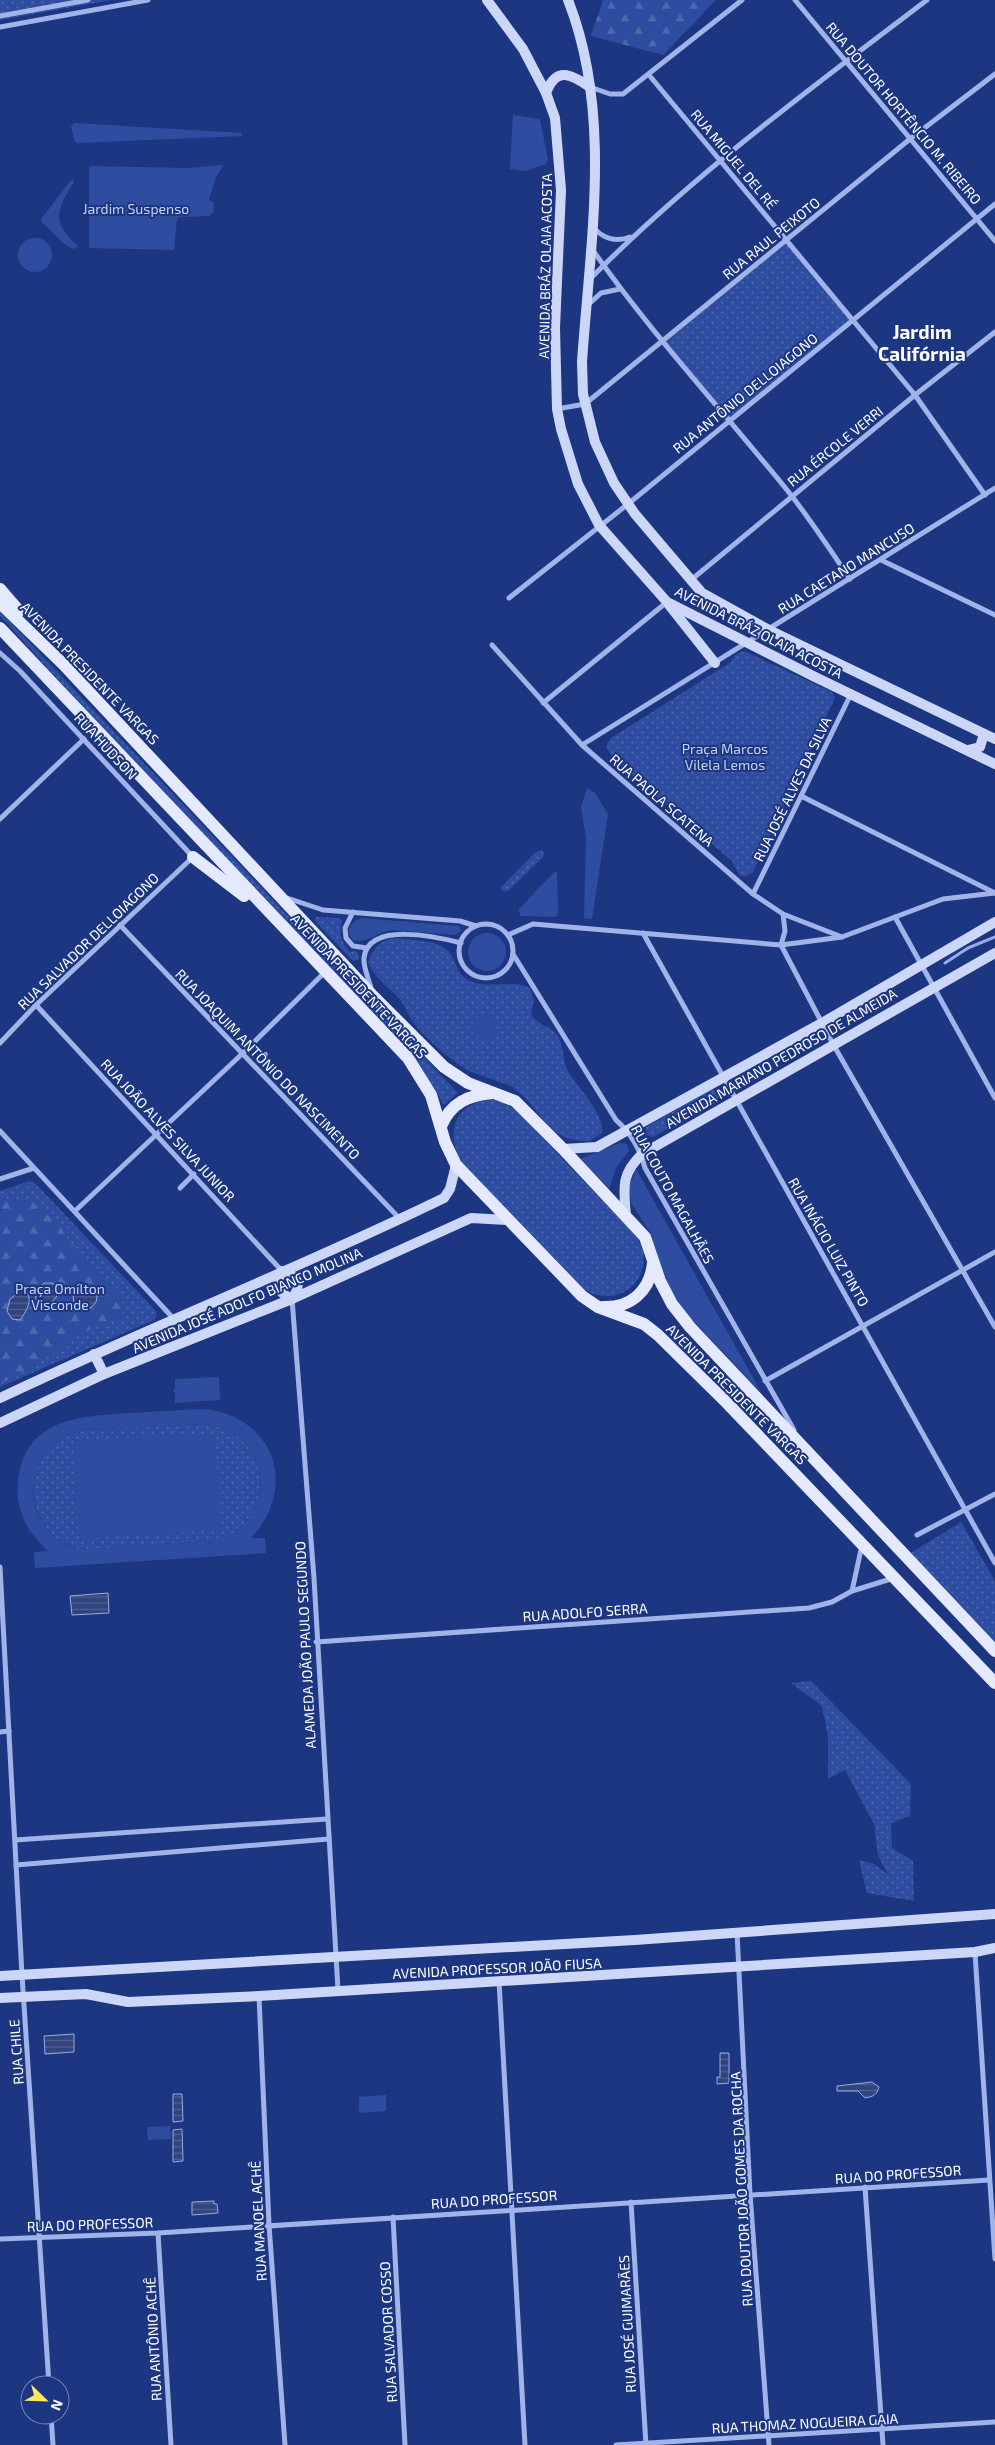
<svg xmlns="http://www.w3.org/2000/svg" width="995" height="2445" viewBox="0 0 995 2445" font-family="'Exo 2',sans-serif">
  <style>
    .grass { fill: url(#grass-dots) }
    .forest { fill: url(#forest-firs) }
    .garden { fill: #2f4da0; fill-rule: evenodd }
    .water { fill: url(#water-rules); stroke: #94aceb }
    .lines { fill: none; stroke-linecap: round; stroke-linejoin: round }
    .stream { stroke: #94aceb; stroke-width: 3 }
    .street { stroke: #a1b4ea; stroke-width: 5 }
    .secondary { stroke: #ccd7f7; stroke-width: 10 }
    .primary { stroke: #e4e9fe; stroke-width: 12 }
    .labels { text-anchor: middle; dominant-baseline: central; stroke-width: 4; stroke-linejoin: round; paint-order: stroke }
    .street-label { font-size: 14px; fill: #fff; stroke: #1c3681 }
    .park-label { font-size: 14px; fill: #c5d2f7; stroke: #1c3681 }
    .district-label { font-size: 19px; font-weight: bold; fill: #fff; stroke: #1c3681 }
  </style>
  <defs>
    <pattern id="grass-dots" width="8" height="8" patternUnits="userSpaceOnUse" patternTransform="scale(1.25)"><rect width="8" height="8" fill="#2f4da0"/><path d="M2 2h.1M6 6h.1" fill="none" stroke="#4e68ae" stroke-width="1.8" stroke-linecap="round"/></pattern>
    <pattern id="forest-firs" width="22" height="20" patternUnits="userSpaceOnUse" patternTransform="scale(1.25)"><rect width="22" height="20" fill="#2f4da0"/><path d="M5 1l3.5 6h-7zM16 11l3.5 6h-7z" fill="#4e68ae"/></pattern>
    <pattern id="water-rules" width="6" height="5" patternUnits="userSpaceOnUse" patternTransform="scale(1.25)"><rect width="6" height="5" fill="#32447c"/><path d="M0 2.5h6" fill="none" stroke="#516090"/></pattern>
  </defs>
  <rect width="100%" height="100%" fill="#1c3681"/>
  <g class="grass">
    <path d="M 0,0 L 111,0 L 0,20 Z"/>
    <path d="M 786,240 L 853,320 L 729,422 L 662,341 Z"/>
    <path d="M 0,611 L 311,940 L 458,1093 L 444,1105 L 414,1055 L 132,760 L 0,616 Z"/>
    <path d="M 744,651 L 832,692 L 835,698 L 753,872 L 747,876 L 740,876 L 732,861 L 613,759 L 606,746 L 611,738 L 731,662 L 736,654 Z"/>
    <path d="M 542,850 L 544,854 L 543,857 L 507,892 L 502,890 L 501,887 L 536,852 Z"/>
    <path d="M 316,917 L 339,918 L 342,921 C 339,934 341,943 350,952 L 356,951 L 359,955 L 358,960 L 353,961 L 314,920 Z"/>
    <path d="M 396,938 C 410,940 433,940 445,948 C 457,957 455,975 470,981 C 490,990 510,978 530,988 L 534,1000 L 531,1014 C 537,1025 551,1026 558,1036 C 564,1046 562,1061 569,1073 C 578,1087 606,1117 602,1133 L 590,1141 C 545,1143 543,1108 513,1088 C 498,1079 479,1077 464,1068 C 449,1059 420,1033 411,1019 C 407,1014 406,1007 402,1002 C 392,989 374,978 368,962 C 373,949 381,939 396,938 Z"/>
    <path d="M 713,1089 L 719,1095 L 717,1102 L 653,1137 L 646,1135 L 646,1127 Z"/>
    <path d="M 485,1100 L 498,1100 L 515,1109 L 638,1238 C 658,1275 621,1311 585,1290 L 459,1159 C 447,1132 454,1107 485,1100 Z"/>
    <path d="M 29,1181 L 36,1184 L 156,1311 L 157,1316 L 154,1320 L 0,1387 L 0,1191 Z"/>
    <path d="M 204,1424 C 272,1431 281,1517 218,1541 C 187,1542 156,1544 126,1546 C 112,1547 97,1550 84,1549 C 49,1547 27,1507 35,1475 C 41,1451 59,1437 82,1430 Z"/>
    <path d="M 961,1522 L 995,1581 L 995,1642 L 911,1553 Z"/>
    <path d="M 811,1681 L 911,1784 L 910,1816 L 891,1823 L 892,1848 L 913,1861 L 914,1901 L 867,1893 L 859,1860 L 874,1864 L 888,1874 L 878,1856 L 874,1824 L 845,1770 L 828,1779 L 828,1736 L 822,1706 L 791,1683 Z"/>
  </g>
  <g class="forest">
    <path d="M 603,0 L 716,0 L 663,55 L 591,36 Z"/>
    <path d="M 30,1200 L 59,1225 L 76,1252 L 104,1277 L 125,1307 L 121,1319 C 70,1329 46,1367 0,1383 L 0,1201 Z"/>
  </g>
  <g class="garden">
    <path d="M 513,115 L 540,119 L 548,160 L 546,164 L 526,171 L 510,169 Z"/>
    <path d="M 74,123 L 242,133 L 242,136 L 78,143 L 75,142 L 71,126 Z"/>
    <path d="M 224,165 L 216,177 L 209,200 L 214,203 L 213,213 L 209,216 L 180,217 L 177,219 L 174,250 L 89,248 L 89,166 L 188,168 Z"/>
    <path d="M 72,179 L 74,182 C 56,210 51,222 78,246 L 75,249 C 61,246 56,233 43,224 L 41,219 Z"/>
    <circle cx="35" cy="255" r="17"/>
    <path d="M 587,788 L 595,793 L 608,814 L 592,919 L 584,918 L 586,837 L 581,807 Z"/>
    <path d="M 554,872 L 557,872 L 558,913 L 556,917 L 520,916 L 519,909 Z"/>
    <path d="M 361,918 L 459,926 L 461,931 L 455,935 L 392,930 C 378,932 367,943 354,941 C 345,932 349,923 361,918 Z"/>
    <circle cx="487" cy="952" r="19"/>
    <circle cx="484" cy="1028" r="12"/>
    <path d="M 620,1143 L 627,1144 L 629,1151 L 616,1168 L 609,1189 L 580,1159 Z"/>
    <path d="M 636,1169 L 761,1392 L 685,1312 L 671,1290 L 661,1267 L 650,1232 L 631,1203 L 629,1186 Z"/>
    <path d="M 219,1377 L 220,1400 L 175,1403 L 175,1393 L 173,1392 L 175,1388 L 175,1379 Z"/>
    <path d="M 204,1409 C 274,1416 299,1487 251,1538 L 265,1538 L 266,1553 L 35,1568 L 34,1552 L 48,1551 C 27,1532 15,1510 18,1481 C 25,1417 82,1416 132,1413 C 156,1411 180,1410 204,1409 ZM 204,1424 C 272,1431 282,1517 217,1541 C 187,1542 156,1544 126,1546 C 112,1547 97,1550 83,1549 C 49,1547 26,1507 35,1475 C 41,1451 59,1437 82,1430 Z"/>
    <path d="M 215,1433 L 221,1530 L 79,1539 L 73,1441 Z"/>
    <path d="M 386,2095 L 386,2111 L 359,2113 L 359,2097 Z"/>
    <path d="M 170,2126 L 171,2139 L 148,2140 L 147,2127 Z"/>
  </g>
  <g class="water">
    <path d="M 44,1283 L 52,1283 L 58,1287 L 57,1296 L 51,1303 L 42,1304 L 36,1299 L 35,1292 Z"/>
    <circle cx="85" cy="1297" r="12"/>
    <path d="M 23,1289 C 35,1298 27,1310 20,1320 L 12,1319 L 7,1311 L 10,1299 Z"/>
    <path d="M 108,1593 L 109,1613 L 72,1615 L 70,1596 Z"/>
    <path d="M 74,2034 L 74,2052 L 45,2054 L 44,2036 Z"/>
    <path d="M 720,2053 L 729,2053 L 729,2083 L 717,2084 L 717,2077 L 720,2077 Z"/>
    <path d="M 872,2082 L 879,2087 C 877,2095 872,2097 865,2098 L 858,2091 L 837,2091 L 837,2086 Z"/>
    <path d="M 173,2094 L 182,2094 L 183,2121 L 173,2122 Z"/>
    <path d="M 182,2129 L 183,2161 L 173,2162 L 173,2130 Z"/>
    <path d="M 214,2201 L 214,2204 L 217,2204 L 218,2213 L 192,2215 L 192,2202 Z"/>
  </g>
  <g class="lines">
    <path class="stream" d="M 945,963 L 968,948 L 995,937"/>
    <g class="street">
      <path d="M 795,0 L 995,241"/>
      <path d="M 0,16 L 88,0"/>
      <path d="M 0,27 L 148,0"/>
      <path d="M 649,75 L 915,395 L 985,495"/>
      <path d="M 590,87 L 610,94 L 623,94 L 742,0"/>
      <path d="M 593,227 C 602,238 616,243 630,237"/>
      <path d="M 592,249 C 653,336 725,413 791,495 C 812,522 831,551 850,579"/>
      <path d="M 591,278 C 692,176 812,87 927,0"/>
      <path d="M 589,304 L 601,293 L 620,289"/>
      <path d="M 557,409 L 585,404 L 910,139 L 995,74"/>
      <path d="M 881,560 L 995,615"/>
      <path d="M 691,580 L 915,395 L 995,332"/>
      <path d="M 509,598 L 628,504 L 995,204"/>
      <path d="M 492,645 L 582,745 L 753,894 L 783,914 L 842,937"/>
      <path d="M 0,653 L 20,671 L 193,857 L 36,1005 L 0,1043"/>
      <path d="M 543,703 L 667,602"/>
      <path d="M 582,745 L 995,488"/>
      <path d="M 801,796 L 995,893"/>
      <path d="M 0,819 L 84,739"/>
      <path d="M 753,894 L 851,694"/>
      <path d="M 287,898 L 323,910 L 460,921 L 476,926"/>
      <path d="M 353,912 L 345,928 L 346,938 L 353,946 L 367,948"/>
      <path d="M 783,914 L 785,931 L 781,945 L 833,1044 L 995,1327"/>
      <path d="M 895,917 L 995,1098"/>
      <circle cx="486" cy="951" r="27"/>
      <path d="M 120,925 L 400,1219"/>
      <path d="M 643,933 L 995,1563"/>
      <path d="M 508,935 L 533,924 L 781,945 L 842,937 L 943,899 L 995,893"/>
      <path d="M 513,954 L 616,1120 C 631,1133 640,1149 645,1168 L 794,1430"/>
      <path d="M 371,988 C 369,980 363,967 364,958 C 368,921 438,937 461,943"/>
      <path d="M 36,1005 L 282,1271"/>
      <path d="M 0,1131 L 173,1318"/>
      <path d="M 0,1179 L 34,1168"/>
      <path d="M 180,1188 L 194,1174"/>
      <path d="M 75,1211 L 243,1053 L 325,972"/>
      <path d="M 292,1299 L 314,1578 L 338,1990"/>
      <path d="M 765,1381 L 995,1252"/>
      <path d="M 917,1535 L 995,1494"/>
      <path d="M 0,1567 L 22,1975 L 49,2385"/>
      <path d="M 852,1591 L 862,1545"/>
      <path d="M 316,1642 L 809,1608 L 832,1602 L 852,1591 L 894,1578"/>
      <path d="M 0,1732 L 9,1731"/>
      <path d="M 15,1840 L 327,1819"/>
      <path d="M 16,1865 L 329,1839"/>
      <path d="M 737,1932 L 750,2194 L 769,2445"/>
      <path d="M 975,1953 L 995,2259"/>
      <path d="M 499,1981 L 525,2445"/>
      <path d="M 259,1996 L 269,2225 L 285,2445"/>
      <path d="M 865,2187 L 883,2445"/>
      <path d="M 631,2202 L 646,2445"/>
      <path d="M 393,2217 L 405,2445"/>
      <path d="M 158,2233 L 171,2445"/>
      <path d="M 0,2239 L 158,2233 L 989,2180"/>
      <path d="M 51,2415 L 53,2445"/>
      <path d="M 616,2445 L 995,2422"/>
    </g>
    <g class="secondary">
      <path d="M 487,0 L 523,49 L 546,93 L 555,118 L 561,190 L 555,328 L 557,409 L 561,429 L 578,484 L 599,525 L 667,602 L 813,676 L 995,764"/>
      <path d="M 568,0 C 613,114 590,243 582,362 L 583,394 L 595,442 L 614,483 L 635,514 L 702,593 L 769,630 L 995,739"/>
      <path d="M 546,93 C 556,66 571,74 590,87"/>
      <path d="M 669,605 L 715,663"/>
      <path d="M 968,750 L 980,747 L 984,734"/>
      <path d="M 563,1149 L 597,1147 L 822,1023 L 995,922"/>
      <path d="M 626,1217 C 624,1189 620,1175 642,1154 L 995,953"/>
      <path d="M 282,1271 C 299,1277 302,1284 292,1299 C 278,1293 275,1285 282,1271 Z"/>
      <path d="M 94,1354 L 104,1374"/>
      <path d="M 0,1398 C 147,1328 298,1269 444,1198 L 450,1189 L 456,1165"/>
      <path d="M 0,1423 L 104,1374 L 292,1299 L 471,1218 L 507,1220"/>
      <path d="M 0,1976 L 635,1940 L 995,1914"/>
      <path d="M 0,1998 L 86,1994 L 128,2002 L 259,1996 L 975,1952 L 995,1948"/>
    </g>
    <g class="primary">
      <path d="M 0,589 L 19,611"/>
      <path d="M 0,603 L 63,664 L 373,996 L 444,1067 L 468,1083 L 515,1101 L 563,1149 L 645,1237 L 660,1281 L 672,1304 L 690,1327 L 995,1651"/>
      <path d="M 0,628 L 408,1058 L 431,1095 L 445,1142 L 456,1165 L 582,1296 L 598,1307 L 644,1324 L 658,1335 L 727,1403 L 995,1683"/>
      <path d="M 193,857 L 244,896"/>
      <path d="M 441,1126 C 451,1103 468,1095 493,1093"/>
      <path d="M 603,1307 C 631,1308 650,1291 653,1263"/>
    </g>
  </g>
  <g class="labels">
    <g class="street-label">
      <text transform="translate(904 113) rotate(50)">RUA DOUTOR HORTÊNCIO M. RIBEIRO</text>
      <text transform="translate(734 159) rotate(50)">RUA MIGUEL DEL RÉ</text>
      <text transform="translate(771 238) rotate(-39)">RUA RAUL PEIXOTO</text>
      <text transform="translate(545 266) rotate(-89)">AVENIDA BRÁZ OLAIA ACOSTA</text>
      <text transform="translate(745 393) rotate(-39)">RUA ANTÔNIO DELLOIAGONO</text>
      <text transform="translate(835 446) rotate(-39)">RUA ÉRCOLE VERRI</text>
      <text transform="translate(846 568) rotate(-32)">RUA CAETANO MANCUSO</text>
      <text transform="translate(759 632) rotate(27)">AVENIDA BRÁZ OLAIA ACOSTA</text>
      <text transform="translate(90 673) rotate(46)">AVENIDA PRESIDENTE VARGAS</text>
      <text transform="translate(106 746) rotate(47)">RUA HUDSON</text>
      <text transform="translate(792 789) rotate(-64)">RUA JOSÉ ALVES DA SILVA</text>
      <text transform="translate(662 800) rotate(41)">RUA PAOLA SCATENA</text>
      <text transform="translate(88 941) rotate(-44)">RUA SALVADOR DELLOIAGONO</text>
      <text transform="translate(359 986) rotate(47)">AVENIDA PRESIDENTE VARGAS</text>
      <text transform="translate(781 1058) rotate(-30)">AVENIDA MARIANO PEDROSO DE ALMEIDA</text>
      <text transform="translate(268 1064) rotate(46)">RUA JOAQUIM ANTÔNIO DO NASCIMENTO</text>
      <text transform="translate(168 1130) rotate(47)">RUA JOÃO ALVES SILVA JUNIOR</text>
      <text transform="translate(673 1194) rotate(61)">RUA COUTO MAGALHÃES</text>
      <text transform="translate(829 1242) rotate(60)">RUA INÁCIO LUIZ PINTO</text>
      <text transform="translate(247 1300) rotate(-23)">AVENIDA JOSÉ ADOLFO BIANCO MOLINA</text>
      <text transform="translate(737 1394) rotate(45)">AVENIDA PRESIDENTE VARGAS</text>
      <text transform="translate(585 1612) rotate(-4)">RUA ADOLFO SERRA</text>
      <text transform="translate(305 1645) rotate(-93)">ALAMEDA JOÃO PAULO SEGUNDO</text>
      <text transform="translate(497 1968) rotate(-3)">AVENIDA PROFESSOR JOÃO FIUSA</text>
      <text transform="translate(16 2052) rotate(-94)">RUA CHILE</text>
      <text transform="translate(898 2174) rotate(-4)">RUA DO PROFESSOR</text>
      <text transform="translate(741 2189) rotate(-93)">RUA DOUTOR JOÃO GOMES DA ROCHA</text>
      <text transform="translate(494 2199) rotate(-4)">RUA DO PROFESSOR</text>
      <text transform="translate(258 2221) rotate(-93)">RUA MANOEL ACHÊ</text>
      <text transform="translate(90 2224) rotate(-2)">RUA DO PROFESSOR</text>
      <text transform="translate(627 2324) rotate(-93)">RUA JOSÉ GUIMARÃES</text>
      <text transform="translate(388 2332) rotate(-93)">RUA SALVADOR COSSO</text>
      <text transform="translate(153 2339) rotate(-93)">RUA ANTÔNIO ACHÊ</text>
      <text transform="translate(805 2423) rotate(-3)">RUA THOMAZ NOGUEIRA GAIA</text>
    </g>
    <g class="park-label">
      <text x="136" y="208">Jardim Suspenso</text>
      <text x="725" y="748">Praça Marcos<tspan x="725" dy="16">Vilela Lemos</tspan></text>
      <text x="60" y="1288">Praça Omílton<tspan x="60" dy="16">Visconde</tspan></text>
    </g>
    <g class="district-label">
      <text x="922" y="331">Jardim<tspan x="922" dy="22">Califórnia</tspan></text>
    </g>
  </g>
  <g transform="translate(45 2400) rotate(113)"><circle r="24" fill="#1c3681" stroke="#7786b3"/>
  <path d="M0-4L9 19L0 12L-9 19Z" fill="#fae95e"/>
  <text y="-8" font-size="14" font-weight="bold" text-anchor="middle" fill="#ffffff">N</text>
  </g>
</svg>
